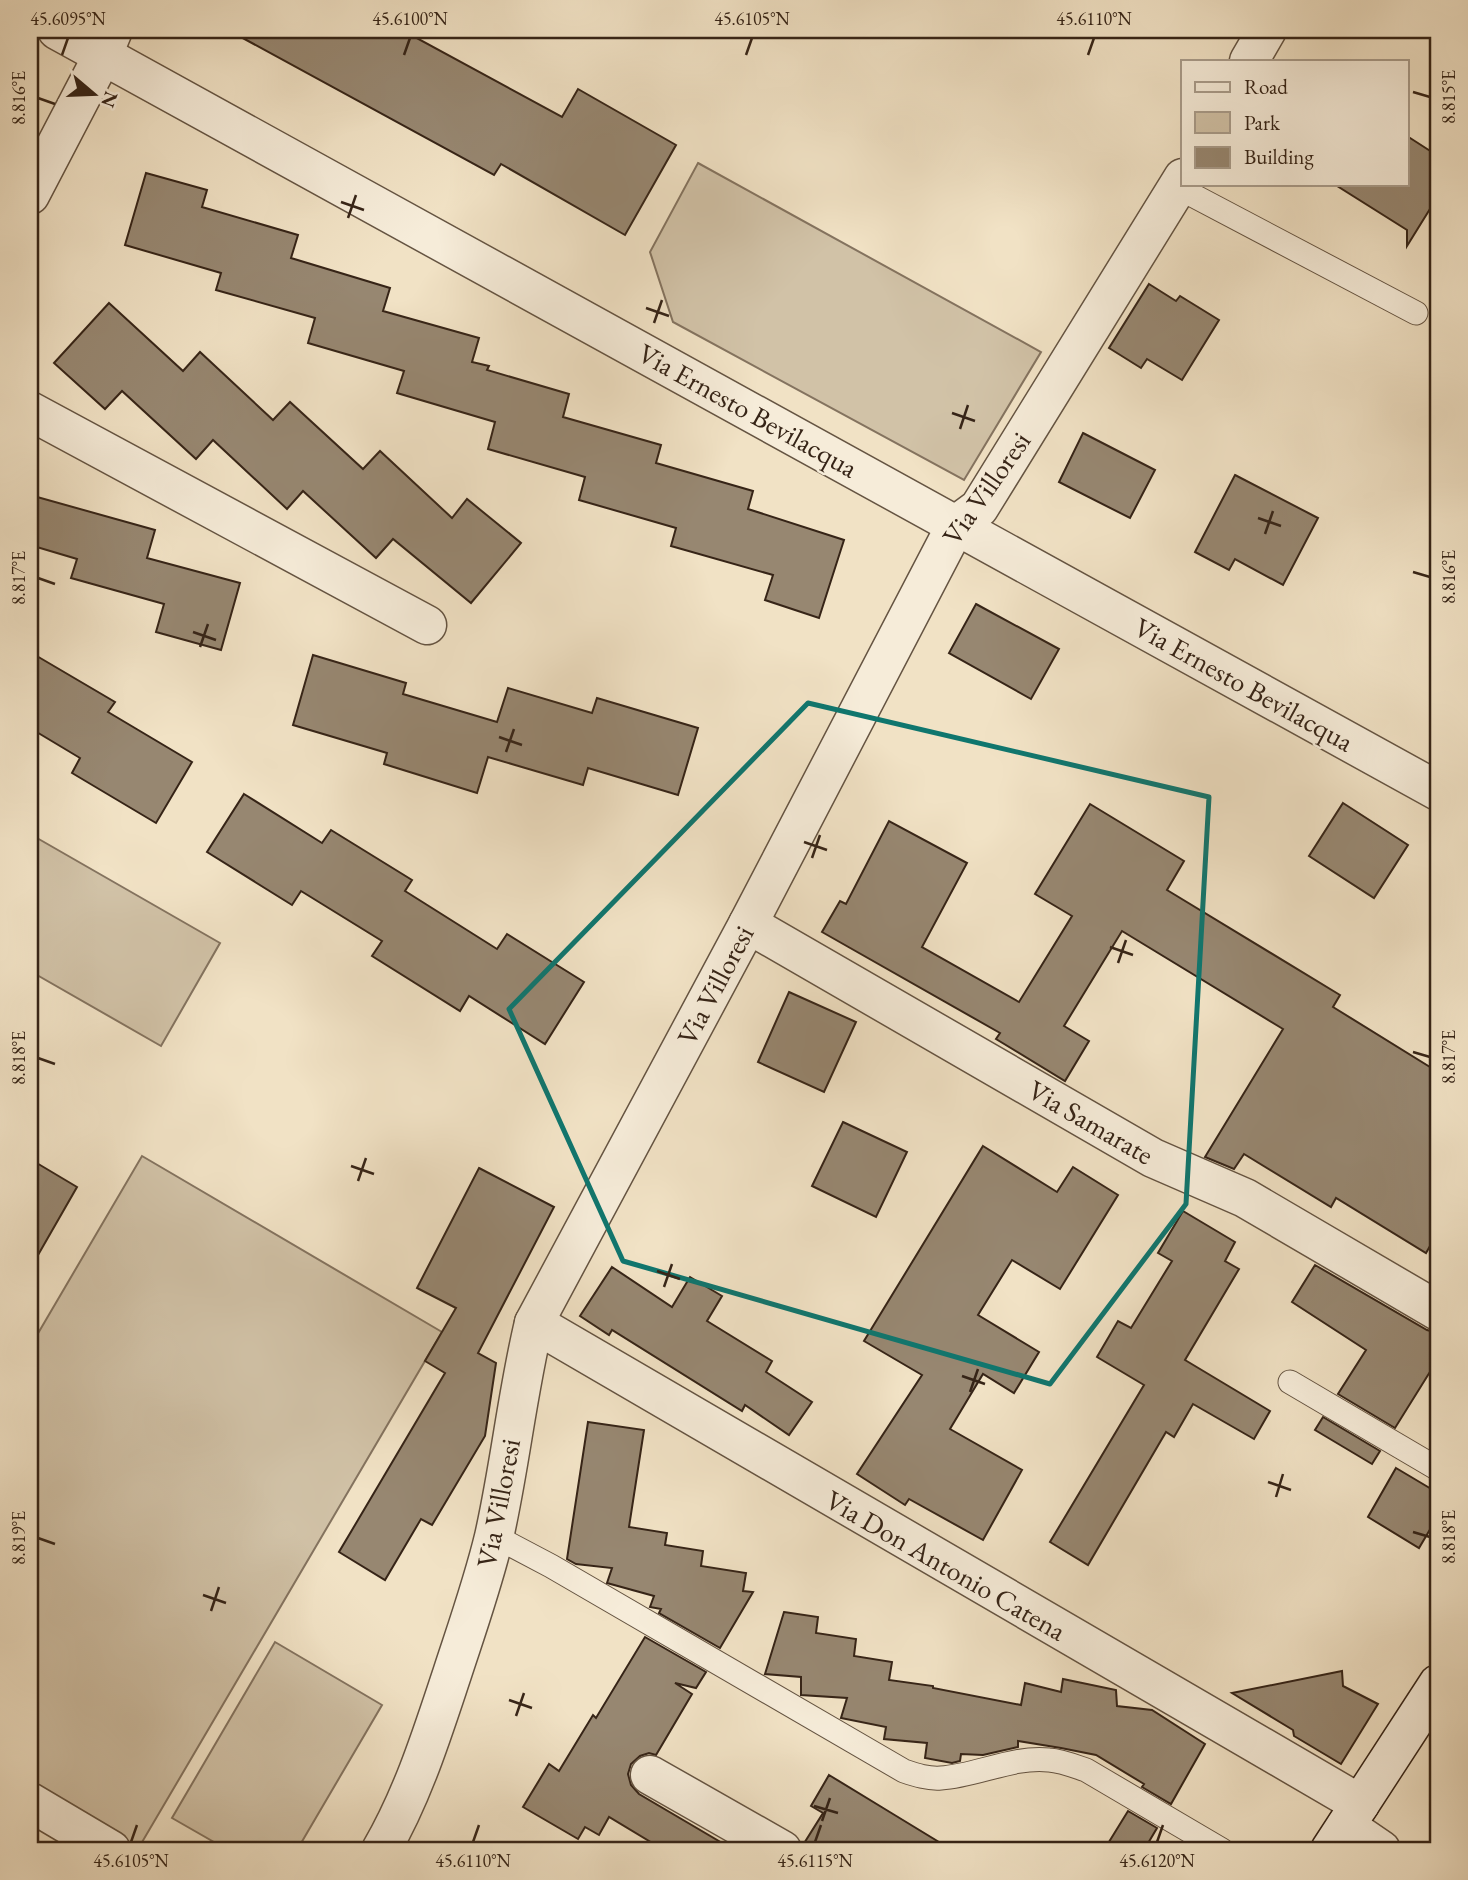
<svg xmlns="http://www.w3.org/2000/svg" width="1468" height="1880" viewBox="0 0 1468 1880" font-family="'EB Garamond',serif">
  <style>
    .green { fill: #d1c2a7; stroke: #84735f; stroke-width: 2 }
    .building { fill: #978771; stroke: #362417; stroke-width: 2 }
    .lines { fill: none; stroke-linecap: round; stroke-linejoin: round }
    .lane-casing { stroke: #655442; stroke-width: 25 }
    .street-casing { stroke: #655442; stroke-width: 41 }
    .secondary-casing { stroke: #362417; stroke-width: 41 }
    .lane { stroke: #f6ecd9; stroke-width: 23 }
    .street { stroke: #f6ecd9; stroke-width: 38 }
    .secondary { stroke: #f6ecd9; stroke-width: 38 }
    .marked { fill: none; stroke: #0f766e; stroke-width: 5; stroke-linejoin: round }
    .ticks { fill: none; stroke: #362417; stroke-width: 2.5 }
    .labels { text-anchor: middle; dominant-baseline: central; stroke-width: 5; stroke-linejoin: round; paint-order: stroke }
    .street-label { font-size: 28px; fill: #362417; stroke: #f6ecd9 }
    .neatline { fill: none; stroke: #362417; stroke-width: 2.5 }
    .ticks-label { font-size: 18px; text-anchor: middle; fill: #362417 }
  </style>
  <rect width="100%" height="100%" fill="#f1e2c5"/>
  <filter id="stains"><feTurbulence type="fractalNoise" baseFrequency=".00286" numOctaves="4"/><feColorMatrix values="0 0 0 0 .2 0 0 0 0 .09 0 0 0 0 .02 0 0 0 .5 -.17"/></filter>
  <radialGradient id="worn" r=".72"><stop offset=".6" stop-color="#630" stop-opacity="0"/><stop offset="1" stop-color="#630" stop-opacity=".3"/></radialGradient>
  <g class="green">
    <path d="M 698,163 L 1041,352 L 964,480 L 673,322 L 650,252 Z"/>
    <path d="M 30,834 L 220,943 L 161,1046 L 30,971 Z"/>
    <path d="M 142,1156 L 442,1332 L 138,1849 L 30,1787 L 30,1347 Z"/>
    <path d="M 275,1642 L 382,1705 L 297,1850 L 228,1850 L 172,1818 Z"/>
  </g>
  <g class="building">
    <path d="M 228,30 L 402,30 L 562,117 L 578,89 L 676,145 L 625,235 L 501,164 L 494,175 Z"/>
    <path d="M 1407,136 L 1438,156 L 1438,196 L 1407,246 L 1407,230 L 1334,184 L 1407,184 Z"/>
    <path d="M 146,173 L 207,190 L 202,207 L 298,235 L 291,258 L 390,288 L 383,311 L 479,338 L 472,362 L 489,366 L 487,370 L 569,394 L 563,417 L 661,445 L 656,463 L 753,491 L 748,509 L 844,540 L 819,618 L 765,600 L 773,575 L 671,546 L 676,528 L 579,500 L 585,477 L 488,449 L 495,422 L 397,393 L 404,371 L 308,343 L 315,318 L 216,290 L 221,273 L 125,245 Z"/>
    <path d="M 1149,284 L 1176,301 L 1180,296 L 1219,320 L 1182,380 L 1147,359 L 1141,368 L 1109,348 Z"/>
    <path d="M 109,303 L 183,371 L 200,352 L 273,420 L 290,402 L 363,469 L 380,451 L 452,518 L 467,499 L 521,543 L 471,603 L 393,539 L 376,558 L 303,491 L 287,509 L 213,440 L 196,459 L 122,391 L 105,409 L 54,363 Z"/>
    <path d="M 1083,433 L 1155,470 L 1130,518 L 1059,482 Z"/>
    <path d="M 1235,475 L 1318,518 L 1283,585 L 1235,559 L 1229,570 L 1195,552 Z"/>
    <path d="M 30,495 L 155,530 L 147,558 L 240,583 L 221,650 L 156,632 L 164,604 L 71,578 L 77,559 L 30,545 Z"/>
    <path d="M 976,604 L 1059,649 L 1031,699 L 949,653 Z"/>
    <path d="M 30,652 L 115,702 L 108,712 L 192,762 L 156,823 L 72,773 L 80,758 L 30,728 Z"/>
    <path d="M 313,655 L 406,683 L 403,694 L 497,722 L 508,688 L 592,713 L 597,698 L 698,728 L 678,795 L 588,768 L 583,785 L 488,757 L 477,793 L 384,764 L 387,753 L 293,725 Z"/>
    <path d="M 244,794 L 322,843 L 331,830 L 412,880 L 405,891 L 497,949 L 507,934 L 584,982 L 545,1044 L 469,996 L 460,1011 L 372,956 L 382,941 L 301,891 L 292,905 L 207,852 Z"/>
    <path d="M 1343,803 L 1408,845 L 1374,898 L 1309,856 Z"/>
    <path d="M 1090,804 L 1184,861 L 1167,890 L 1340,995 L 1333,1007 L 1438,1072 L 1438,1232 L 1426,1253 L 1336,1198 L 1331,1207 L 1244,1154 L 1234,1169 L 1205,1157 L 1283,1029 L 1122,931 L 1064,1026 L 1089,1041 L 1065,1081 L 996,1039 L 1000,1033 L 822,932 L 840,901 L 846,904 L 889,821 L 967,863 L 922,947 L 1019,1002 L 1072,916 L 1035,894 Z"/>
    <path d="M 789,992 L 856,1022 L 824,1092 L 758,1062 Z"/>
    <path d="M 843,1122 L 907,1152 L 876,1217 L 812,1186 Z"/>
    <path d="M 983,1146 L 1057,1192 L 1073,1167 L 1118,1195 L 1060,1289 L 1012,1260 L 978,1315 L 1039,1352 L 1014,1393 L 983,1374 L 950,1429 L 1022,1470 L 983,1540 L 909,1499 L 905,1505 L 857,1474 L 922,1375 L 864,1341 Z"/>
    <path d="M 30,1159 L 77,1187 L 30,1269 Z"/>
    <path d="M 479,1168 L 554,1207 L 478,1353 L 496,1363 L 485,1436 L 432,1525 L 421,1519 L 385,1580 L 339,1552 L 445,1373 L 425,1361 L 456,1308 L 417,1288 Z"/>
    <path d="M 1183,1211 L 1235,1242 L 1225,1261 L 1239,1269 L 1185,1360 L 1270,1411 L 1254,1439 L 1193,1404 L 1174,1437 L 1166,1432 L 1088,1565 L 1050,1542 L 1144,1385 L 1097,1357 L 1118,1321 L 1131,1328 L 1172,1261 L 1158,1253 Z"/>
    <path d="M 1315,1265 L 1427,1330 L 1438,1333 L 1438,1359 L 1395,1428 L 1338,1394 L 1366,1350 L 1292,1302 Z"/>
    <path d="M 612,1267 L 672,1307 L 690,1277 L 722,1296 L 707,1321 L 772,1361 L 766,1372 L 812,1402 L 789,1435 L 745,1405 L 742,1411 L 612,1330 L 609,1335 L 580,1316 Z"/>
    <path d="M 1323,1417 L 1380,1451 L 1372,1464 L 1315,1430 Z"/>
    <path d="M 588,1422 L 644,1430 L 629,1527 L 667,1533 L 665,1545 L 703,1551 L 701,1566 L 746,1573 L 743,1591 L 753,1592 L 720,1648 L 659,1613 L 661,1609 L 650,1607 L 654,1596 L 607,1583 L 612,1568 L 576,1564 L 567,1559 Z"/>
    <path d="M 1396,1468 L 1438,1493 L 1438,1516 L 1419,1548 L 1368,1517 Z"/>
    <path d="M 784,1612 L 818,1617 L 816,1633 L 856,1639 L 854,1656 L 892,1662 L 889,1680 L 933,1686 L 933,1688 L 1021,1705 L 1025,1683 L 1061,1692 L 1063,1679 L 1116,1690 L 1117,1706 L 1152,1710 L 1205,1744 L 1171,1804 L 1142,1787 L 1144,1784 L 1096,1755 L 1061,1748 L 1018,1741 L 1018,1747 L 983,1755 L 961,1754 L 960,1761 L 952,1763 L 925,1758 L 927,1743 L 884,1739 L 886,1727 L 841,1718 L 847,1698 L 801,1695 L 801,1677 L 765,1674 Z"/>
    <path d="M 645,1637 L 706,1672 L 696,1688 L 675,1683 L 692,1694 L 656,1755 L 649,1753 L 640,1756 L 631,1764 L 628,1774 L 631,1785 L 639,1794 L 734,1850 L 664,1850 L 609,1817 L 599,1835 L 585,1827 L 578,1839 L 523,1807 L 549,1764 L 559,1771 L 593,1715 L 596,1718 Z"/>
    <path d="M 1342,1671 L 1343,1686 L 1378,1704 L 1341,1764 L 1294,1736 L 1293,1730 L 1232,1693 Z"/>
    <path d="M 829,1775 L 893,1814 L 952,1850 L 804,1850 L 803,1845 L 823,1813 L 811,1806 Z"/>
    <path d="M 1128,1811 L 1157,1828 L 1144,1850 L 1104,1850 Z"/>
  </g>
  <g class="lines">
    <defs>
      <g id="lane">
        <path d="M 1177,187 L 1416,313"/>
        <path d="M 1290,1382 L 1438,1469"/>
        <path d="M 494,1536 L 551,1566 L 904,1771 C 916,1775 928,1779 941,1778 C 976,1776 1013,1756 1049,1760 C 1062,1761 1074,1766 1086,1770 L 1222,1850"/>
      </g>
      <g id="street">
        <path d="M 57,30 L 1438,791"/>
        <path d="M 1249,61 L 1267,30"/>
        <path d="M 30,195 L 102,57 L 113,30"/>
        <path d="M 30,411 L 427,625"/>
        <path d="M 748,924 L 1153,1158 L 1245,1198 L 1438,1311"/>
        <path d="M 534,1323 L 1360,1804"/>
        <path d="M 650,1775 L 782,1850"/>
        <path d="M 30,1802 L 111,1850"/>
        <path d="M 1346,1826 L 1381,1850"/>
        <path d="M 381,1850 C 413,1795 432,1734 452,1674 C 467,1628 483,1583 494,1537 C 510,1466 517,1394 534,1323 L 748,924 L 956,525 L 979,508 L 1183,178"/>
      </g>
      <path id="secondary" d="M 1330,1850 L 1438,1684"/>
    </defs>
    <use href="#lane" class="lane-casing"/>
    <use href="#street" class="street-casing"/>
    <use href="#secondary" class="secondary-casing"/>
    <use href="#lane" class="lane"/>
    <use href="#street" class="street"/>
    <use href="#secondary" class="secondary"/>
  </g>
  <path class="marked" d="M 808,703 L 1209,797 L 1186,1204 L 1050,1384 L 623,1261 L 509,1009 Z"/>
  <path class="ticks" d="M 62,55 L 68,38M 404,55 L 410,38M 746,55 L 752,38M 1088,55 L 1094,38M 1413,92 L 1430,97M 38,98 L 55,104M 341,202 L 364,210M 348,218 L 356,195M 646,308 L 669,316M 654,323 L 662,300M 952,413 L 975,421M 960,429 L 968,405M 1258,518 L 1281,526M 1265,534 L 1273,511M 1413,572 L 1430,577M 38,578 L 55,584M 193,632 L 216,640M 200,647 L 208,624M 499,737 L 522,745M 506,752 L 514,729M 804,842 L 827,850M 812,858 L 820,835M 1110,947 L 1133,955M 1118,963 L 1126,940M 1413,1052 L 1430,1057M 38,1058 L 55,1064M 351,1166 L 374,1174M 358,1181 L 366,1158M 657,1271 L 680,1279M 664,1287 L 672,1264M 962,1376 L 985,1384M 970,1392 L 978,1369M 1268,1482 L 1291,1490M 1276,1497 L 1283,1474M 1413,1532 L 1430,1537M 38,1538 L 55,1544M 203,1595 L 226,1603M 211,1611 L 219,1587M 509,1700 L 532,1708M 516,1716 L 524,1693M 814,1806 L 838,1813M 822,1821 L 830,1798M 131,1842 L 137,1825M 473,1842 L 479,1825M 815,1842 L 821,1825M 1157,1842 L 1163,1825"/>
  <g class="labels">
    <g class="street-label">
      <text transform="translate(748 410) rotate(29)">Via Ernesto Bevilacqua</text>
      <text transform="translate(986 488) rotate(-55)">Via Villoresi</text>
      <text transform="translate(1244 684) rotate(29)">Via Ernesto Bevilacqua</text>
      <text transform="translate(715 985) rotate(-62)">Via Villoresi</text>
      <text transform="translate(1091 1122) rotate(30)">Via Samarate</text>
      <text transform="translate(498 1503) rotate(-79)">Via Villoresi</text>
      <text transform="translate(946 1565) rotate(30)">Via Don Antonio Catena</text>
    </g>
  </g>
  <rect width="1468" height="1880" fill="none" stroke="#f1e2c5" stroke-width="77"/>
  <rect x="1181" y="60" width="228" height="126" fill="#f6ecd9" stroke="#a99c8b" stroke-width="2"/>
  <rect x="1195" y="82" width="35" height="10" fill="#f6ecd9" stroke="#a99c8b" stroke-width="2"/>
  <text x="1244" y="94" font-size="21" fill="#362417">Road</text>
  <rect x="1195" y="112" width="35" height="21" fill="#d1c2a7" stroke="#a99c8b" stroke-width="2"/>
  <text x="1244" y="130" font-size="21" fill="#362417">Park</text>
  <rect x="1195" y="147" width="35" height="21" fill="#978771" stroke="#a99c8b" stroke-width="2"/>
  <text x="1244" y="164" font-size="21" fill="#362417">Building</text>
  <g transform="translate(94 94) rotate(109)" stroke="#f6ecd9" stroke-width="5" paint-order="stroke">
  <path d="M0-5L12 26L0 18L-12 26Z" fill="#362417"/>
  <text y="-10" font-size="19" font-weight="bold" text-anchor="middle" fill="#362417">N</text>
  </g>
  <rect x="38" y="38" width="1392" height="1804" class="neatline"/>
  <g class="ticks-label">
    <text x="68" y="25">45.6095°N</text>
    <text x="410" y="25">45.6100°N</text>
    <text x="752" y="25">45.6105°N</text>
    <text x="1094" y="25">45.6110°N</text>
    <text transform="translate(1449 97) rotate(-90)" y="6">8.815°E</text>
    <text transform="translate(19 98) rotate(-90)" y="6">8.816°E</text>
    <text transform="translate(1449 577) rotate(-90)" y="6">8.816°E</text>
    <text transform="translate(19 578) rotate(-90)" y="6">8.817°E</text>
    <text transform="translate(1449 1057) rotate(-90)" y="6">8.817°E</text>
    <text transform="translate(19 1058) rotate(-90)" y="6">8.818°E</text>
    <text transform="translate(1449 1537) rotate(-90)" y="6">8.818°E</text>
    <text transform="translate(19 1538) rotate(-90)" y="6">8.819°E</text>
    <text x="131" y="1867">45.6105°N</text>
    <text x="473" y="1867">45.6110°N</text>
    <text x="815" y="1867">45.6115°N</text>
    <text x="1157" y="1867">45.6120°N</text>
  </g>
  <rect width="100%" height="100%" filter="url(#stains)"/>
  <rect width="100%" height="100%" fill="url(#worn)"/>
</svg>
